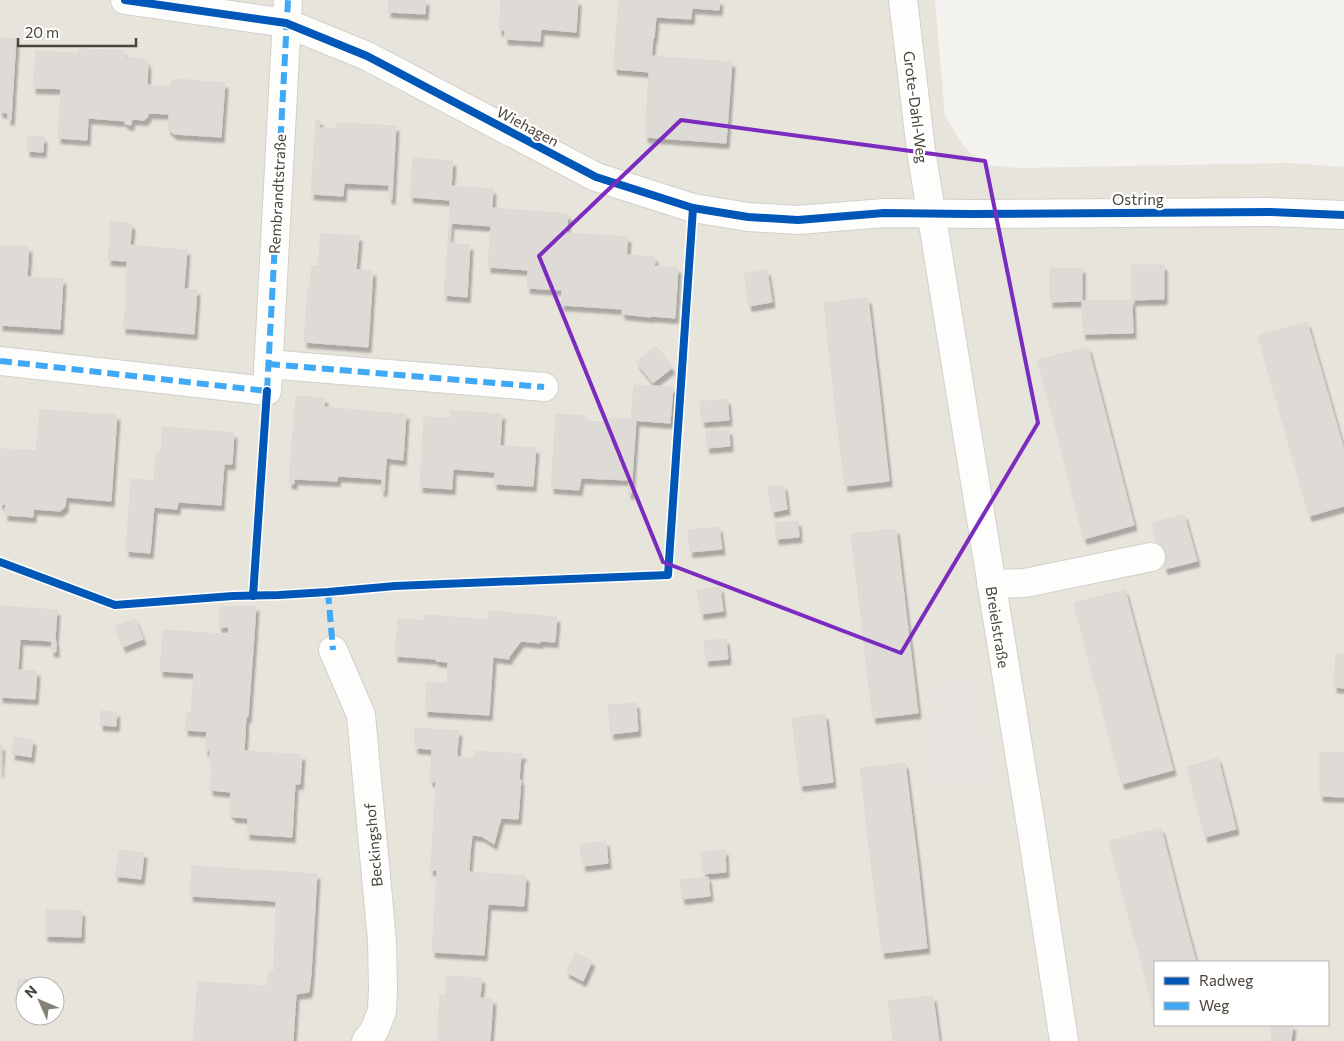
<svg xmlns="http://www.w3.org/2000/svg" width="1344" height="1041" viewBox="0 0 1344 1041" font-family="Commissioner,sans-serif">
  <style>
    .residential { fill: #e7e4dc; fill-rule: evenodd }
    .parking { fill: #e6e3df }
    .building { fill: #dedbd6; stroke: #dcd9d4; filter: url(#shadow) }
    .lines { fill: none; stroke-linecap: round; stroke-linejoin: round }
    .minor-casing { stroke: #d2d0cb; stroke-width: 30 }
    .minor { stroke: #fdfdfc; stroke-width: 28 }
    .quiet { stroke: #3fa9f5; stroke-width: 6; stroke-dasharray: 12 6; stroke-linecap: butt }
    .cycleway-casing { stroke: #fff; stroke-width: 11 }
    .cycleway { stroke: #0057b8; stroke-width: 8 }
    .marked { fill: none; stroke: #7b2cbf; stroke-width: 4; stroke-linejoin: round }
    .labels { text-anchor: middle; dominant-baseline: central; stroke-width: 4.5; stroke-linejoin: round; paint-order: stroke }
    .street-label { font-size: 15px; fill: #4b4439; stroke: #fff }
  </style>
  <defs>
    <filter id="shadow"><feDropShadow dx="3" dy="5.5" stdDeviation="1" flood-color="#0004"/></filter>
  </defs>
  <rect width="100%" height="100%" fill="#f4f2ee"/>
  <path class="residential" d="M 0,0 L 935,0 L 945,116 L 963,145 L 974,156 L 985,165 L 1018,168 L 1290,163 L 1344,167 L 1344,1041 L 0,1041 ZM 1155,962 L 1328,962 L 1328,1025 L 1155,1025 ZM 25,986 L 55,986 L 55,1016 L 25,1016 Z"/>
  <path class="parking" d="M 977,680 L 992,782 L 933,789 L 924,718 L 935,716 L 931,685 Z"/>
  <g class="building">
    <path d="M 389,0 L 426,0 L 425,14 L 388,12 Z"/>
    <path d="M 501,0 L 578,0 L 576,32 L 541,29 L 540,41 L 505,39 L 505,30 L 499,30 Z"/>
    <path d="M 619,0 L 655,1 L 654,17 L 656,17 L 654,38 L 616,35 Z"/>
    <path d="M 655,0 L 720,0 L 719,10 L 692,8 L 691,19 L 656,17 L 654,17 Z"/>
    <path d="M 616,35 L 653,38 L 650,72 L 614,69 Z"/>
    <path d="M 0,38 L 16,39 L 11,120 L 8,119 L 8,113 L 0,112 Z"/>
    <path d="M 79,49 L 121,50 L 124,51 L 126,58 L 142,59 L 146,60 L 148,65 L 147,85 L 149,113 L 147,118 L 144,120 L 132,119 L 131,125 L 125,124 L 125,121 L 88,118 L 87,140 L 58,138 L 61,89 L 61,88 L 76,89 Z"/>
    <path d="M 36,51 L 78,53 L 76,89 L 33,88 Z"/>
    <path d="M 650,56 L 732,62 L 726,143 L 645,137 Z"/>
    <path d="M 176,79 L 225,83 L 221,137 L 174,134 L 168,129 L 169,114 L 149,113 L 147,85 L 170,87 L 172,81 Z"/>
    <path d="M 316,120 L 320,120 L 319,128 L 337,129 L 337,123 L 396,126 L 392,199 L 389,198 L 389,185 L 344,183 L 343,196 L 311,194 Z"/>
    <path d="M 28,136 L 44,137 L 43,152 L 27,151 Z"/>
    <path d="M 413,158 L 453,161 L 450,200 L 410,197 Z"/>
    <path d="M 451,186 L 493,189 L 491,226 L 451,223 L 449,243 L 448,244 Z"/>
    <path d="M 492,208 L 568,214 L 562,290 L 527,288 L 528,270 L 488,267 Z"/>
    <path d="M 111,221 L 132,224 L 130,245 L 128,245 L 127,261 L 108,260 Z"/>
    <path d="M 566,233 L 628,237 L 622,309 L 561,305 Z"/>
    <path d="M 321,234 L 359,236 L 356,270 L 318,266 Z"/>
    <path d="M 449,243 L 470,245 L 467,297 L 444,295 L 448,244 Z"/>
    <path d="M 0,245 L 29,247 L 27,277 L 63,279 L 60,329 L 0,325 Z"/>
    <path d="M 128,245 L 187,250 L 184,289 L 197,290 L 194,334 L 123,328 L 123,324 L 124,324 L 127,285 L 126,286 Z"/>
    <path d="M 626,255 L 655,257 L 651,317 L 622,314 Z"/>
    <path d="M 1132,265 L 1164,265 L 1164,299 L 1132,300 Z"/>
    <path d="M 312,266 L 373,271 L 368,347 L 304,342 L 308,288 L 310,287 Z"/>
    <path d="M 655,266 L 678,268 L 675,318 L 651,316 Z"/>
    <path d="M 1050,268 L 1082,268 L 1082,301 L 1050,302 Z"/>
    <path d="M 767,270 L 772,302 L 749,306 L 744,274 Z"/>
    <path d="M 868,298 L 879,390 L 834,395 L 824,303 Z"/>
    <path d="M 1132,300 L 1133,333 L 1083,334 L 1082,301 Z"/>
    <path d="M 1307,322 L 1333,412 L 1284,426 L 1258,336 Z"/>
    <path d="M 656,346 L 672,368 L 653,383 L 636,362 Z"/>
    <path d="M 1088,347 L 1111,436 L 1061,449 L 1038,360 Z"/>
    <path d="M 634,385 L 673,387 L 670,423 L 631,420 Z"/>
    <path d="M 879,390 L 889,481 L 845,486 L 834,395 Z"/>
    <path d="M 296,396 L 325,398 L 324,407 L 378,412 L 375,448 L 387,449 L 384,491 L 381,491 L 382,479 L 338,476 L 337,481 L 294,479 L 294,484 L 289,483 Z"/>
    <path d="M 727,399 L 729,420 L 702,422 L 700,402 Z"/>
    <path d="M 40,410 L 117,415 L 111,501 L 66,497 L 65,507 L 60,511 L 33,509 L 35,491 L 33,490 Z"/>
    <path d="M 451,411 L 502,414 L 500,446 L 536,448 L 533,486 L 494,484 L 495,472 L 453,469 L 452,489 L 420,487 L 424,417 L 451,418 Z"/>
    <path d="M 378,412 L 406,414 L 403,460 L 386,458 L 387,449 L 375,448 Z"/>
    <path d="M 1333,412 L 1344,450 L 1344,506 L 1309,516 L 1284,426 Z"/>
    <path d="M 556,414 L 585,416 L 585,421 L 604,422 L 604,418 L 636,420 L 631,494 L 628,493 L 629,480 L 581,478 L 579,490 L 551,488 Z"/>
    <path d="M 163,427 L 234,433 L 232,464 L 224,464 L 221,505 L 178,502 L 177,509 L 152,507 L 156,452 L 161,452 Z"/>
    <path d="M 729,430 L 730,446 L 707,448 L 706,431 Z"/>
    <path d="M 1111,436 L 1134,525 L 1084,539 L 1061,449 Z"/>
    <path d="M 0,449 L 9,449 L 6,504 L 0,504 Z"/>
    <path d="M 9,449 L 36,451 L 33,517 L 5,515 Z"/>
    <path d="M 131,479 L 154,481 L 152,507 L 154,507 L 150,553 L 126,551 Z"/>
    <path d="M 784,485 L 787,509 L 772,512 L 768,487 Z"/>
    <path d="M 1184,514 L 1197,561 L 1165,569 L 1152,523 Z"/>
    <path d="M 798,521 L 799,537 L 776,539 L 775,523 Z"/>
    <path d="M 719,527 L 722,549 L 690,552 L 688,530 Z"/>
    <path d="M 896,529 L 907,621 L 862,626 L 851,534 Z"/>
    <path d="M 720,587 L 723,611 L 701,614 L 697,590 Z"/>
    <path d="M 1125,590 L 1149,680 L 1098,694 L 1074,603 Z"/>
    <path d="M 0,606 L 57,610 L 55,640 L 56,641 L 56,652 L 51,651 L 52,641 L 20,639 L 18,670 L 37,671 L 35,699 L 0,697 Z"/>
    <path d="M 256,606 L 254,636 L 228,634 L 229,627 L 219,627 L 220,607 Z"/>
    <path d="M 489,611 L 557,617 L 555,642 L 540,641 L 540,643 L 521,641 L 509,657 L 509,659 L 493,657 L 489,715 L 425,711 L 427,682 L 447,684 L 448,662 L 436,661 L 436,659 L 422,658 L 426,621 L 424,621 L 425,615 L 488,620 Z"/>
    <path d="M 135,619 L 143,639 L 123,647 L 115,626 Z"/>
    <path d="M 398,619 L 426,621 L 422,658 L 395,656 Z"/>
    <path d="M 907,621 L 918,713 L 873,718 L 862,626 Z"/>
    <path d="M 163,630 L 254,636 L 248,717 L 191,713 L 194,673 L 160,671 Z"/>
    <path d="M 726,639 L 728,659 L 706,661 L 704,641 Z"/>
    <path d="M 1336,654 L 1344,654 L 1344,688 L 1334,687 Z"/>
    <path d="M 1149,680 L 1173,770 L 1122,784 L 1098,694 Z"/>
    <path d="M 636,703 L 638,731 L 611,734 L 608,705 Z"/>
    <path d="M 101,711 L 117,712 L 116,726 L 100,725 Z"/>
    <path d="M 187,713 L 246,717 L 245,734 L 185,730 Z"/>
    <path d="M 825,714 L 833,782 L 800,786 L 792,719 Z"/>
    <path d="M 415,728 L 459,731 L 457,751 L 415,748 Z"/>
    <path d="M 207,731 L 245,734 L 244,753 L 205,750 Z"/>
    <path d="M 15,737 L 33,740 L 31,757 L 12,754 Z"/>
    <path d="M 0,745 L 2,745 L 0,772 Z"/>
    <path d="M 432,749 L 457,751 L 457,757 L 475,758 L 472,835 L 433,832 L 436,782 L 430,781 Z"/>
    <path d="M 210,750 L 244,753 L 244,751 L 302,755 L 300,784 L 295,784 L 292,837 L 247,834 L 248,818 L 233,817 L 229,812 L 231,792 L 210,790 L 212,761 L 210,761 Z"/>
    <path d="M 475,751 L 523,754 L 523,756 L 521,756 L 519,780 L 521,780 L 518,819 L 501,818 L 494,844 L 481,836 L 472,835 Z"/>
    <path d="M 1320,752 L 1344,753 L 1344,797 L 1320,796 Z"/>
    <path d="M 1218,758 L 1236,829 L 1205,837 L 1187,767 Z"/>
    <path d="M 905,763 L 917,857 L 871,862 L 860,768 Z"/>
    <path d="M 1161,828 L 1184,918 L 1133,931 L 1109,841 Z"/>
    <path d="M 433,832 L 472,835 L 470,854 L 432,852 Z"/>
    <path d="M 606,841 L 608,863 L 583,866 L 580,845 Z"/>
    <path d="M 119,850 L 144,853 L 141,879 L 115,876 Z"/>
    <path d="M 725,850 L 726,872 L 703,874 L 701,852 Z"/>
    <path d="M 432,852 L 470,854 L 469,872 L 430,870 Z"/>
    <path d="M 917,857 L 927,948 L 882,953 L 871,862 Z"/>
    <path d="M 192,866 L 317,874 L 311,974 L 274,971 L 276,901 L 190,896 Z"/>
    <path d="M 437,870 L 526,876 L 524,906 L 488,904 L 484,955 L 432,952 Z"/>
    <path d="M 708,877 L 710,896 L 682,899 L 680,880 Z"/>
    <path d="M 46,909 L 82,911 L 81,937 L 45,936 Z"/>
    <path d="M 1184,918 L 1196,962 L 1155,962 L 1155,1014 L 1133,931 Z"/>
    <path d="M 575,953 L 592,961 L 583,981 L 566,972 Z"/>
    <path d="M 274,971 L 311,974 L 309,992 L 296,994 L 293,1041 L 193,1041 L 198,982 L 267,986 L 268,972 Z"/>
    <path d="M 446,976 L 482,978 L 480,997 L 446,995 Z"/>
    <path d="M 18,979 L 33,980 L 33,986 L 25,986 L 25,1001 L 16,1000 Z"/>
    <path d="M 440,995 L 493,999 L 490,1041 L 437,1041 Z"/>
    <path d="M 933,996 L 939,1041 L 893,1041 L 888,1001 Z"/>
    <path d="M 1272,1025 L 1293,1025 L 1291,1041 L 1271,1041 Z"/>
  </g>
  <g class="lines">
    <defs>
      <g id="minor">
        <path d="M 125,0 L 286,23 L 367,56 L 596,177 L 693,208 L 748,217 L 798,220 L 884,213 L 970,214 L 1270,212 L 1344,215"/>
        <path d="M 903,0 L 921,150 L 1032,832 L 1064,1041"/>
        <path d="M 0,361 L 267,391 L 288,0"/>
        <path d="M 268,364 L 544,387"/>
        <path d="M 991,584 L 1025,583 L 1151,557"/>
        <path d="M 333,650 L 361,715 L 382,941 L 383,989 L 382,1011 L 374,1031 L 366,1041"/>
      </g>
    </defs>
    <use href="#minor" class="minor-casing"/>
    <use href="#minor" class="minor"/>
    <g class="quiet">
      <path d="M 0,361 L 267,391 L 288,0"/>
      <path d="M 268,364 L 544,387"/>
      <path d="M 328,592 L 333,650"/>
    </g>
    <defs>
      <g id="cycleway">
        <path d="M 125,0 L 286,23 L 367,56 L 596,177 L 693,208 L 748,217 L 798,220 L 884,213 L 970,214 L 1270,212 L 1344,215"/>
        <path d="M 0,562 L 115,605 L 233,596 L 279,595 L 328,592 L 395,586 L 668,575 L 693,208"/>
        <path d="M 253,596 L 267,391"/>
      </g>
    </defs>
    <use href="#cycleway" class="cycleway-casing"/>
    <use href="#cycleway" class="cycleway"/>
  </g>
  <path class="marked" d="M 681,120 L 985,161 L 1038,423 L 901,653 L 663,562 L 539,256 Z"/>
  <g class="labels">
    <g class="street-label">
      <text transform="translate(916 107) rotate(83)">Grote-Dahl-Weg</text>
      <text transform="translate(528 126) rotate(28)">Wiehagen</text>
      <text transform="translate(277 194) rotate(-87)">Rembrandtstraße</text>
      <text x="1138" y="199">Ostring</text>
      <text transform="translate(998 627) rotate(81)">Breielstraße</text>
      <text transform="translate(373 845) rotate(-95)">Beckingshof</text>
    </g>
  </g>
  <rect x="1154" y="961" width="175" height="65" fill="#ffffff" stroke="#b7b4b0"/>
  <rect x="1164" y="977" width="25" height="8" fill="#0057b8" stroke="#b7b4b0"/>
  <text x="1199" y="986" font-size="15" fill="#4b4439">Radweg</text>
  <rect x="1164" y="1002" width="25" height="8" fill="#3fa9f5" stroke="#b7b4b0"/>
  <text x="1199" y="1011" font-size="15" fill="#4b4439">Weg</text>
  <g transform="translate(40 1001) rotate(315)"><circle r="24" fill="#ffffff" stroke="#b7b4b0"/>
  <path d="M0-4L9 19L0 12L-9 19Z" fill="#868178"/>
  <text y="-8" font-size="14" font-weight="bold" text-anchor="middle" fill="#4b4439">N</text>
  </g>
  <path d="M18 38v8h118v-8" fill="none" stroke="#4b4439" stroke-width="2.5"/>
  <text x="25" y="38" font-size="15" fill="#4b4439" stroke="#ffffff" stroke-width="4" paint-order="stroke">20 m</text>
</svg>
